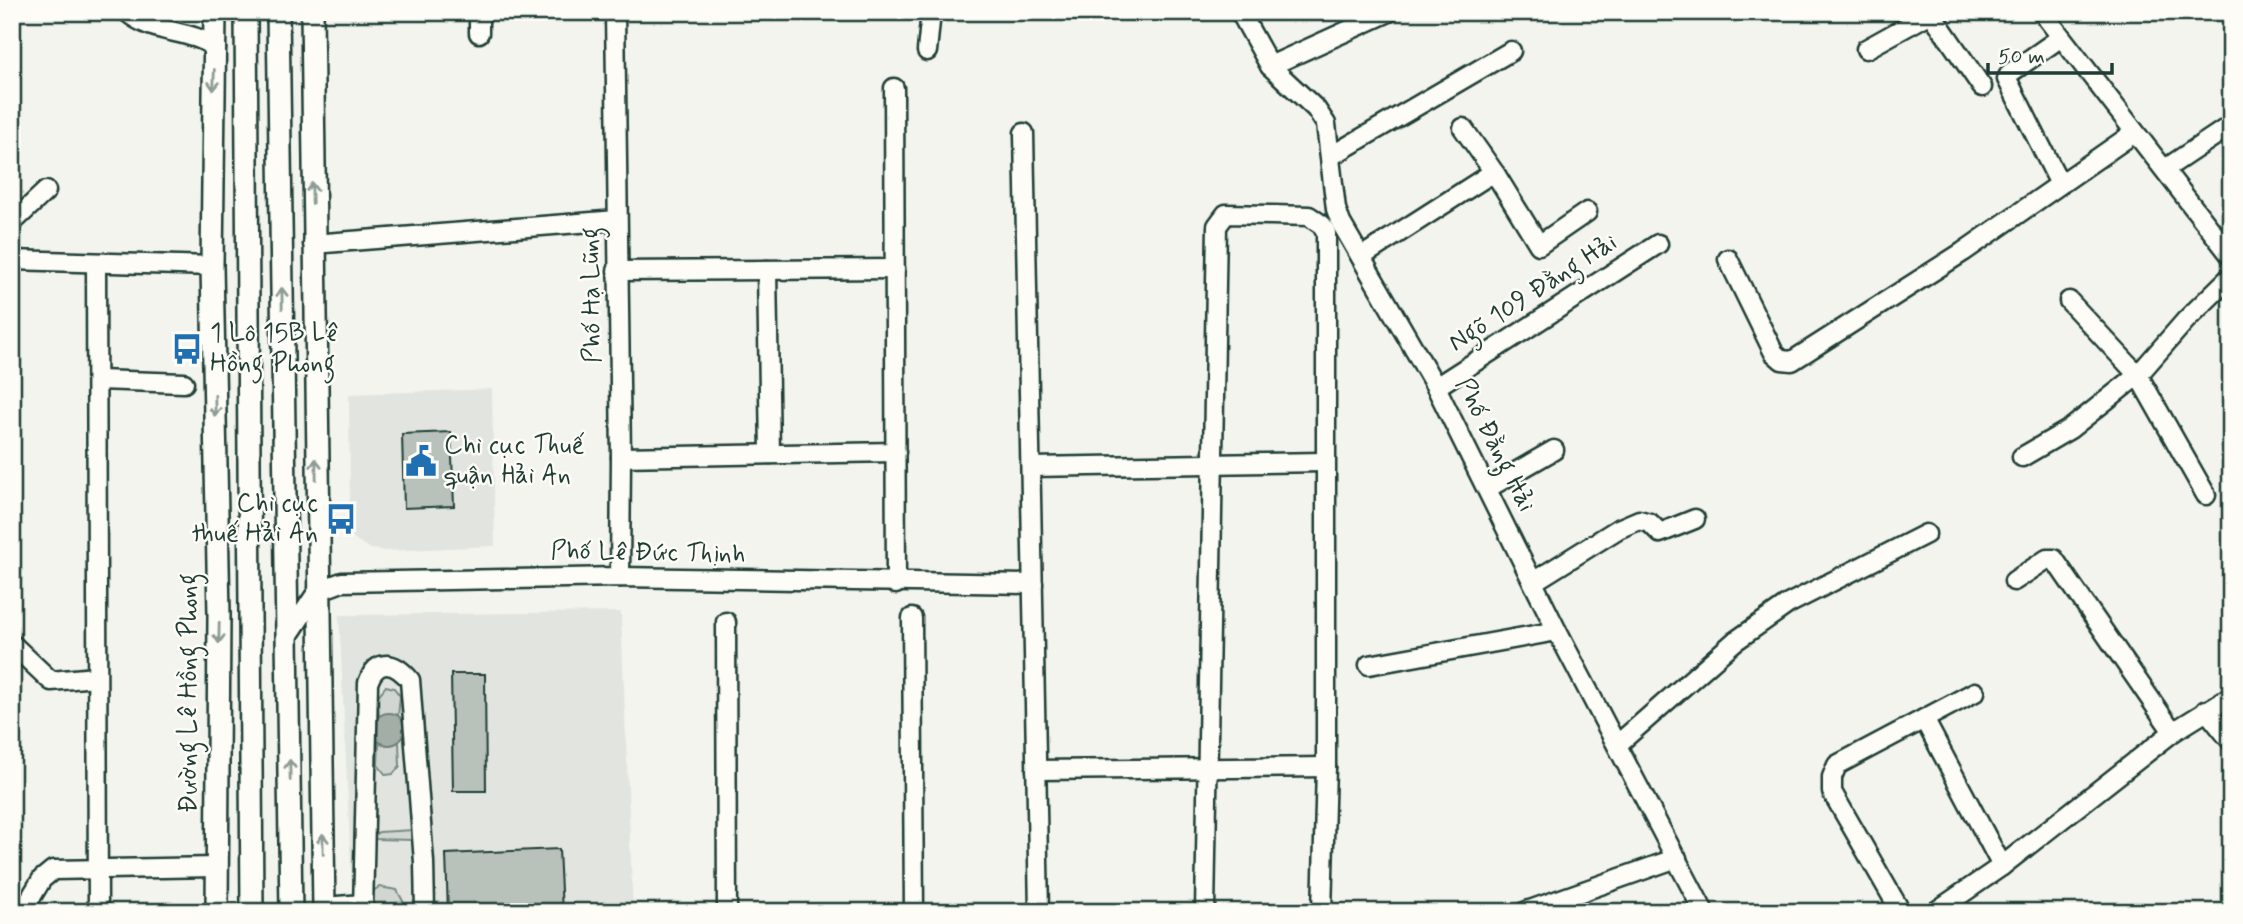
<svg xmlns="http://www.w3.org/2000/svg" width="2243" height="924" viewBox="0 0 2243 924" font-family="Mynerve,sans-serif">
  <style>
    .built { fill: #e2e5df }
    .green { fill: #d1d6d1; stroke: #788a82; stroke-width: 2 }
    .water { fill: #a3aea7; stroke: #6e8179; stroke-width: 2 }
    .building { fill: #b9c1bb; stroke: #1f3d34; stroke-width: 2 }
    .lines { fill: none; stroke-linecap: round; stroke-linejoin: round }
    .minor-casing { stroke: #1f3d34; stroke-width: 23 }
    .major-casing { stroke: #1f3d34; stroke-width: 26 }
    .minor { stroke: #fdfcf7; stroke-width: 18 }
    .major { stroke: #fdfcf7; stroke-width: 21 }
    .oneway { stroke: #8e9c96 }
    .labels { text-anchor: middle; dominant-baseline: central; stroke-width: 5; stroke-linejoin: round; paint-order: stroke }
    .street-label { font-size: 26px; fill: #1f3d34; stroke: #fdfcf7 }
    .poi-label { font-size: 26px; fill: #1f3d34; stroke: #fdfcf7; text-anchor: start }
  </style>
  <rect width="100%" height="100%" fill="#f4f4ef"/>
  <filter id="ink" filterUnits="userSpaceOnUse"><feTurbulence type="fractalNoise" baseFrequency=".0143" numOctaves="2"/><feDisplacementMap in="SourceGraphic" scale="14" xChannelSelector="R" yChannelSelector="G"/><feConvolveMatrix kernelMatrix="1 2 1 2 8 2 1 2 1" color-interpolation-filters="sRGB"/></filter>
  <g filter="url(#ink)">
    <g class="built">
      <path d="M 492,389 L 495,546 L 386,551 L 370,549 L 354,539 L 350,529 L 349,394 Z"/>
      <path d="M 621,612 L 633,912 L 353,912 L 339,615 Z"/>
    </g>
    <g class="green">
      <path d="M 386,686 L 394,688 L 400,696 L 398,717 L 394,714 L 379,716 L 378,696 Z"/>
      <path d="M 399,742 L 400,766 L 393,774 L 386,775 L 378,765 L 379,743 L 384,745 Z"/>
      <path d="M 413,830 L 416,839 L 413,840 L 375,839 L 374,835 L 379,832 Z"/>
      <path d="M 379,887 L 397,890 L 403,901 L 402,912 L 367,912 L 369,894 Z"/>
    </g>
    <circle class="water" cx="389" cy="729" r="16"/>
    <g class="building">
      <path d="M 451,432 L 454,506 L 404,508 L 402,434 Z"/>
      <path d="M 451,674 L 485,674 L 486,791 L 453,791 Z"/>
      <path d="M 559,849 L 562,912 L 448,912 L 446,854 Z"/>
    </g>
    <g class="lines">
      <defs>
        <g id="minor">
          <path d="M 127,12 C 153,35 189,28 216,48"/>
          <path d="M 479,12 L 479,33"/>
          <path d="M 615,12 L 621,457 L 620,577"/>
          <path d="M 1240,12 L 1270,66 L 1316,109 L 1326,124 L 1336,209 L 1341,223 L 1436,387 L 1557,631 L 1704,912"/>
          <path d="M 2042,12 L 2231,256"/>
          <path d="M 1931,13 L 1982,87"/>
          <path d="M 2060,38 L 2010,73 L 2007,79 L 2060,184"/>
          <path d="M 1866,49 L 1933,12"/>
          <path d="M 927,51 L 931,12"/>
          <path d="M 1270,66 L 1389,12"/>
          <path d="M 894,88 L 896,584"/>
          <path d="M 1463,128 L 1496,175"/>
          <path d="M 1024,133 L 1039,912"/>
          <path d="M 1331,156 L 1511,51"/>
          <path d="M 2165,169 L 2231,125"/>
          <path d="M 12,223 L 46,191"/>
          <path d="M 313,244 L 617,220"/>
          <path d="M 1361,257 L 1486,177 L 1496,175 L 1539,245 L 1587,212"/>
          <path d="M 1728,259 L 1774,353 L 1782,360 L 1792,361 L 1963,252 L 2134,133"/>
          <path d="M 12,260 L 212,266"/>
          <path d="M 96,263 L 98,912"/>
          <path d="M 767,270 L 770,454"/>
          <path d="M 617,271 L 895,269"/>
          <path d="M 2069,301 L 2138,375 L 2206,495"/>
          <path d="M 98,380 L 184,383"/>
          <path d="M 1436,387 L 1658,244"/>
          <path d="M 621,457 L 896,452"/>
          <path d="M 2022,457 L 2070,429 L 2138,375 L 2186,320 L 2231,276"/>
          <path d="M 1031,467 L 1324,462"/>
          <path d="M 1488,488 L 1554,450"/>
          <path d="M 2014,581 L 2047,559 L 2054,559 L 2173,732"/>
          <path d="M 1533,582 L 1618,529 L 1639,520 L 1650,523 L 1660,533 L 1695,519"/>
          <path d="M 912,618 L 914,912"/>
          <path d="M 726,622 L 727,912"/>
          <path d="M 288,636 L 318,591 L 342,582 L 620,577 L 1033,584"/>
          <path d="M 12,644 L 51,681 L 96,677"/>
          <path d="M 1369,665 L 1557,631"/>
          <path d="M 2206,710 L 2231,741"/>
          <path d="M 1924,719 L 2002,866"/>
          <path d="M 1618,744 L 1734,642 L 1788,604 L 1926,534"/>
          <path d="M 1036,770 L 1326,767"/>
          <path d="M 324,907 L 363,904"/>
          <path d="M 22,912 L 42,879 L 53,870 L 216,867"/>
          <path d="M 363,912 L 368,683 C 377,657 395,662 410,680 L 424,862 L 425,912"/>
          <path d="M 1205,912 L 1217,226 L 1226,214 L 1309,216 L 1322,225 L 1326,233 L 1326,767 L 1322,912"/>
          <path d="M 1524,912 L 1677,858"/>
          <path d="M 1901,912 L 1832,792 L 1832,777 L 1837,765 L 1975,692"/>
          <path d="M 1935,912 L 2002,866 L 2173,732 L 2231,696"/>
        </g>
        <g id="major">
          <path d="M 215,12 L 212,266 L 219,615 L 217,912"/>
          <path d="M 246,12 L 252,912"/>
          <path d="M 278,12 L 291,912"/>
          <path d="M 312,12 L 324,912"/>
        </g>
      </defs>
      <use href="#minor" class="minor-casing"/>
      <use href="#major" class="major-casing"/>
      <use href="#minor" class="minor"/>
      <use href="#major" class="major"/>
    </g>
    <defs><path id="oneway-shaft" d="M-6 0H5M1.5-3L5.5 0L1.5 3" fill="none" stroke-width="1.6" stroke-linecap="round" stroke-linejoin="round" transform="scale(1.75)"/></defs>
    <g class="oneway">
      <use href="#oneway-shaft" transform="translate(214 80) rotate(92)"/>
      <use href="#oneway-shaft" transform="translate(312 193) rotate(-91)"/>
      <use href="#oneway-shaft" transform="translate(282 298) rotate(-91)"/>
      <use href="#oneway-shaft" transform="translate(215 406) rotate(89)"/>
      <use href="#oneway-shaft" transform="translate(316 469) rotate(-91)"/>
      <use href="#oneway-shaft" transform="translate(219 633) rotate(91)"/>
      <use href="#oneway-shaft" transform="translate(290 770) rotate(-91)"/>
      <use href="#oneway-shaft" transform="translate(323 844) rotate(-91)"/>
    </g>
  </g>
  <defs>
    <symbol id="bus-bare" viewBox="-9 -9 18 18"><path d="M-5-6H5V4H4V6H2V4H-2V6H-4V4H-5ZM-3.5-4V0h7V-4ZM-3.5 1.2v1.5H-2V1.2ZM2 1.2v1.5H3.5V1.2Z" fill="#1f6fb2" stroke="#fdfcf7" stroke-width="2.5" paint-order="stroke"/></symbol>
    <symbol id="civic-bare" viewBox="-9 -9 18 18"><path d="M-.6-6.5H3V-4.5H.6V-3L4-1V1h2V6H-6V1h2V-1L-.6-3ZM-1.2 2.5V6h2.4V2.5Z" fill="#1f6fb2" stroke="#fdfcf7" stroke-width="2.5" paint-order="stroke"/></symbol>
  </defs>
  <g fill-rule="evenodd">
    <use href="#bus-bare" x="165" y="327" width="44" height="44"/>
    <use href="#civic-bare" x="399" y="439" width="44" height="44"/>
    <use href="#bus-bare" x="319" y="497" width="44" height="44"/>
  </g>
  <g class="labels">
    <g class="street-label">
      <text transform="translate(1533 293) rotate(-33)">Ngõ 109 Đằng Hải</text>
      <text transform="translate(592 295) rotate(-91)">Phố Hạ Lũng</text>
      <text transform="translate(1495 445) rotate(63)">Phố Đằng Hải</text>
      <text transform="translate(648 553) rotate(1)">Phố Lê Đức Thịnh</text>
      <text transform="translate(189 693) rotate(-90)">Đường Lê Hồng Phong</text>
    </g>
    <g class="poi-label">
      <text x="210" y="334">1 Lô 15B Lê<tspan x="210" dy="30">Hồng Phong</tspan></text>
      <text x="444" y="446">Chi cục Thuế<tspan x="444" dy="30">quận Hải An</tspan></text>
      <text x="318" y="504" text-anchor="end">Chi cục<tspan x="318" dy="30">thuế Hải An</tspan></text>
    </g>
  </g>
  <rect width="2243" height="924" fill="none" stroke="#fdfcf7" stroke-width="42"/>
  <rect x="21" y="21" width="2201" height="882" fill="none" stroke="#1f3d34" stroke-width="2.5" filter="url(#ink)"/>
  <path d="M1988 63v10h124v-10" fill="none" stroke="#1f3d34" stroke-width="3.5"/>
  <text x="1998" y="63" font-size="21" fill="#1f3d34" stroke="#fdfcf7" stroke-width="5" paint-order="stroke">50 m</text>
</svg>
